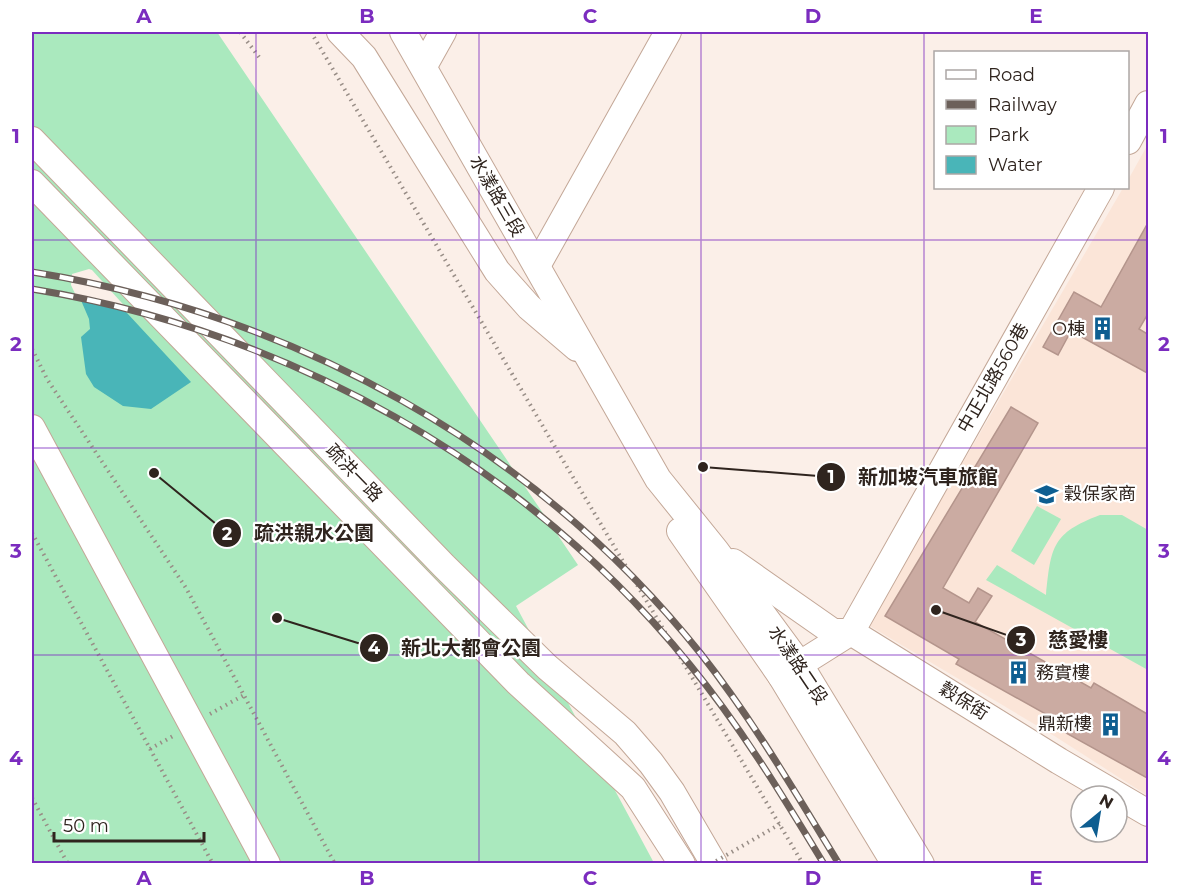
<svg xmlns="http://www.w3.org/2000/svg" width="1180" height="895" viewBox="0 0 1180 895" font-family="Montserrat,'Noto Sans TC',sans-serif">
  <style>
    .built { fill: #fbe5d8 }
    .green { fill: #aae9be }
    .water { fill: #49b5b8 }
    .pier { fill: #fbefe8 }
    .building { fill: #cbaba2; stroke: #b4958c; stroke-width: 1.5 }
    .lines { fill: none; stroke-linecap: round; stroke-linejoin: round }
    .minor-casing { stroke: #c3a797; stroke-width: 28 }
    .path { stroke: #988d86; stroke-width: 4; stroke-dasharray: 1.5 4.5; stroke-linecap: butt }
    .minor { stroke: #fff; stroke-width: 26 }
    .rail-casing { stroke: #6c605a; stroke-width: 7 }
    .rail { stroke: #fff; stroke-width: 4.5; stroke-dasharray: 14; stroke-linecap: butt }
    .path-bridge { stroke: #988d86; stroke-width: 4; stroke-dasharray: 1.5 4.5; stroke-linecap: butt }
    .grid { fill: none; stroke: #7b2cbf; stroke-width: 1.5; stroke-opacity: 0.55 }
    .labels { text-anchor: middle; dominant-baseline: central; stroke-width: 4.5; stroke-linejoin: round; paint-order: stroke }
    .street-label { font-size: 18px; fill: #2f241e; stroke: #fff }
    .poi-label { font-size: 18px; fill: #2f241e; stroke: #fff; text-anchor: end }
    .leader { fill: none; stroke: #2f241e; stroke-width: 2 }
    .callout-dot { fill: #2f241e; stroke: #fff; stroke-width: 2 }
    .mark-label { font-size: 18px; text-anchor: middle; font-weight: bold; fill: #fff }
    .callout-label { font-size: 20px; text-anchor: middle; font-weight: bold; fill: #2f241e; stroke: #fff; stroke-width: 4.5; stroke-linejoin: round; paint-order: stroke }
    .neatline { fill: none; stroke: #7b2cbf; stroke-width: 2 }
    .grid-label { font-size: 20px; text-anchor: middle; font-weight: bold; fill: #7b2cbf }
  </style>
  <rect width="100%" height="100%" fill="#fbefe8"/>
  <path class="built" d="M 1148,144 L 1148,796 L 1056,737 L 868,625 L 1123,188 L 1128,188 L 1128,180 Z"/>
  <g class="green">
    <path d="M 32,32 L 217,32 L 578,565 L 516,606 L 654,863 L 32,863 Z"/>
    <path d="M 1037,506 L 1061,519 L 1034,565 L 1011,551 Z"/>
    <path d="M 1100,515 L 1122,515 L 1148,530 L 1148,670 L 986,580 L 997,565 L 1046,595 C 1051,547 1052,533 1100,515 Z"/>
  </g>
  <path class="water" d="M 89,272 L 191,382 L 151,409 L 123,406 L 94,387 L 86,374 L 81,337 L 90,329 L 89,319 L 74,284 Z"/>
  <path class="pier" d="M 89,269 L 92,270 L 130,312 L 78,300 L 71,285 L 72,274 Z"/>
  <g class="building">
    <path d="M 1149,221 L 1149,312 L 1139,329 L 1149,335 L 1149,374 L 1071,331 L 1058,355 L 1043,347 L 1074,292 L 1101,307 Z"/>
    <path d="M 1011,407 L 1038,423 L 943,588 L 969,603 L 978,588 L 992,596 L 975,622 L 1091,688 L 1094,683 L 1149,715 L 1149,779 L 1066,733 L 1069,727 L 956,664 L 959,659 L 885,616 Z"/>
  </g>
  <g class="lines">
    <defs>
      <g id="minor">
        <path d="M 340,32 L 364,57 L 497,271 L 529,307 L 577,348"/>
        <path d="M 403,32 L 658,479 L 716,551 L 800,665 L 921,864"/>
        <path d="M 424,66 L 443,32"/>
        <path d="M 32,140 L 444,566 L 547,667 L 625,733 L 651,763 L 672,792 L 714,864"/>
        <path d="M 1128,141 L 1148,104"/>
        <path d="M 32,183 L 518,683 L 633,788 L 682,864"/>
        <path d="M 537,266 L 668,32"/>
        <path d="M 32,428 L 267,864"/>
        <path d="M 680,531 L 781,676 L 895,864"/>
        <path d="M 733,562 L 833,632 L 851,632"/>
        <path d="M 851,632 L 1059,761 L 1148,813"/>
        <path d="M 781,676 L 851,632 L 1101,188"/>
      </g>
    </defs>
    <use href="#minor" class="minor-casing"/>
    <g class="path">
      <path d="M 240,32 L 259,57"/>
      <path d="M 311,32 L 558,452 L 803,864"/>
      <path d="M 32,349 L 47,379 L 186,588 L 335,864"/>
      <path d="M 32,533 L 213,864"/>
      <path d="M 210,714 L 244,695"/>
      <path d="M 150,749 L 173,736"/>
      <path d="M 32,798 L 68,864"/>
    </g>
    <use href="#minor" class="minor"/>
    <defs>
      <g id="rail">
        <path d="M 32,272 C 293,314 535,446 701,654 C 753,720 795,792 839,864"/>
        <path d="M 32,289 C 287,331 526,463 690,665 C 741,727 782,795 824,864"/>
      </g>
    </defs>
    <use href="#rail" class="rail-casing"/>
    <use href="#rail" class="rail"/>
    <path class="path-bridge" d="M 711,864 L 780,824"/>
  </g>
  <path class="grid" d="M 256,32 L 256,864M 479,32 L 479,864M 701,32 L 701,864M 924,32 L 924,864M 32,240 L 1148,240M 32,448 L 1148,448M 32,655 L 1148,655"/>
  <defs>
    <symbol id="building-bare" viewBox="-9 -9 18 18"><path d="M-4-6H4V6H1V3H-1V6H-4ZM-2.5-4.3h1.7v1.8h-1.7ZM.8-4.3h1.7v1.8H.8ZM-2.5-1h1.7V.8h-1.7ZM.8-1h1.7V.8H.8Z" fill="#0e5e91" stroke="#fff" stroke-width="2.5" paint-order="stroke"/></symbol>
    <symbol id="school-bare" viewBox="-9 -9 18 18"><path d="M0-5L7-2L0 1L-7-2ZM-4 1L0 2.5L4 1V4Q0 6-4 4Z" fill="#0e5e91" stroke="#fff" stroke-width="2.5" paint-order="stroke"/></symbol>
  </defs>
  <g fill-rule="evenodd">
    <use href="#building-bare" x="1086" y="312" width="33" height="33"/>
    <use href="#school-bare" x="1030" y="478" width="33" height="33"/>
    <use href="#building-bare" x="1002" y="656" width="33" height="33"/>
    <use href="#building-bare" x="1094" y="708" width="33" height="33"/>
  </g>
  <g class="labels">
    <g class="street-label">
      <text transform="translate(497 196) rotate(60)">水漾路三段</text>
      <text transform="translate(993 378) rotate(-60)">中正北路560巷</text>
      <text transform="translate(354 473) rotate(46)">疏洪一路</text>
      <text transform="translate(798 665) rotate(56)">水漾路二段</text>
      <text transform="translate(964 701) rotate(32)">穀保街</text>
    </g>
    <g class="poi-label">
      <text x="1085" y="329">O棟</text>
      <text x="1064" y="494" text-anchor="start">穀保家商</text>
      <text x="1036" y="673" text-anchor="start">務實樓</text>
      <text x="1092" y="724">鼎新樓</text>
    </g>
  </g>
  <path class="leader" d="M703 467L831 477M154 473L227 533M936 610L1021 640M277 618L374 648"/>
  <g class="callout-dot">
    <circle cx="703" cy="467" r="6"/>
    <circle cx="154" cy="473" r="6"/>
    <circle cx="936" cy="610" r="6"/>
    <circle cx="277" cy="618" r="6"/>
    <circle cx="831" cy="477" r="15"/>
    <circle cx="227" cy="533" r="15"/>
    <circle cx="1021" cy="640" r="15"/>
    <circle cx="374" cy="648" r="15"/>
  </g>
  <g class="mark-label">
    <text x="831" y="483">1</text>
    <text x="227" y="540">2</text>
    <text x="1021" y="646">3</text>
    <text x="374" y="654">4</text>
  </g>
  <g class="callout-label">
    <text x="928" y="484">新加坡汽車旅館</text>
    <text x="314" y="540">疏洪親水公園</text>
    <text x="1078" y="647">慈愛樓</text>
    <text x="471" y="655">新北大都會公園</text>
  </g>
  <rect width="1180" height="895" fill="none" stroke="#ffffff" stroke-width="66"/>
  <rect x="934" y="51" width="195" height="138" fill="#ffffff" stroke="#aca7a5" stroke-width="1.5"/>
  <rect x="946" y="70" width="30" height="9" fill="#ffffff" stroke="#aca7a5" stroke-width="1.5"/>
  <text x="988" y="81" font-size="18" fill="#2f241e">Road</text>
  <rect x="946" y="100" width="30" height="9" fill="#6c605a" stroke="#aca7a5" stroke-width="1.5"/>
  <text x="988" y="111" font-size="18" fill="#2f241e">Railway</text>
  <rect x="946" y="126" width="30" height="18" fill="#aae9be" stroke="#aca7a5" stroke-width="1.5"/>
  <text x="988" y="141" font-size="18" fill="#2f241e">Park</text>
  <rect x="946" y="156" width="30" height="18" fill="#49b5b8" stroke="#aca7a5" stroke-width="1.5"/>
  <text x="988" y="171" font-size="18" fill="#2f241e">Water</text>
  <g transform="translate(1099 814) rotate(30)"><circle r="28" fill="#ffffff" stroke="#aca7a5" stroke-width="1.5"/>
  <path d="M0-4.5L10 22L0 15L-10 22Z" fill="#0e5e91"/>
  <text y="-9" font-size="16" font-weight="bold" text-anchor="middle" fill="#2f241e">N</text>
  </g>
  <path d="M54 832v9h150v-9" fill="none" stroke="#2f241e" stroke-width="3"/>
  <text x="63" y="832" font-size="18" fill="#2f241e" stroke="#ffffff" stroke-width="4.5" paint-order="stroke">50 m</text>
  <rect x="33" y="33" width="1114" height="829" class="neatline"/>
  <g class="grid-label">
    <text x="144" y="23">A</text>
    <text x="367" y="23">B</text>
    <text x="590" y="23">C</text>
    <text x="813" y="23">D</text>
    <text x="1036" y="23">E</text>
    <text x="16" y="143">1</text>
    <text x="1164" y="143">1</text>
    <text x="16" y="351">2</text>
    <text x="1164" y="351">2</text>
    <text x="16" y="558">3</text>
    <text x="1164" y="558">3</text>
    <text x="16" y="765">4</text>
    <text x="1164" y="765">4</text>
    <text x="144" y="885">A</text>
    <text x="367" y="885">B</text>
    <text x="590" y="885">C</text>
    <text x="813" y="885">D</text>
    <text x="1036" y="885">E</text>
  </g>
</svg>
